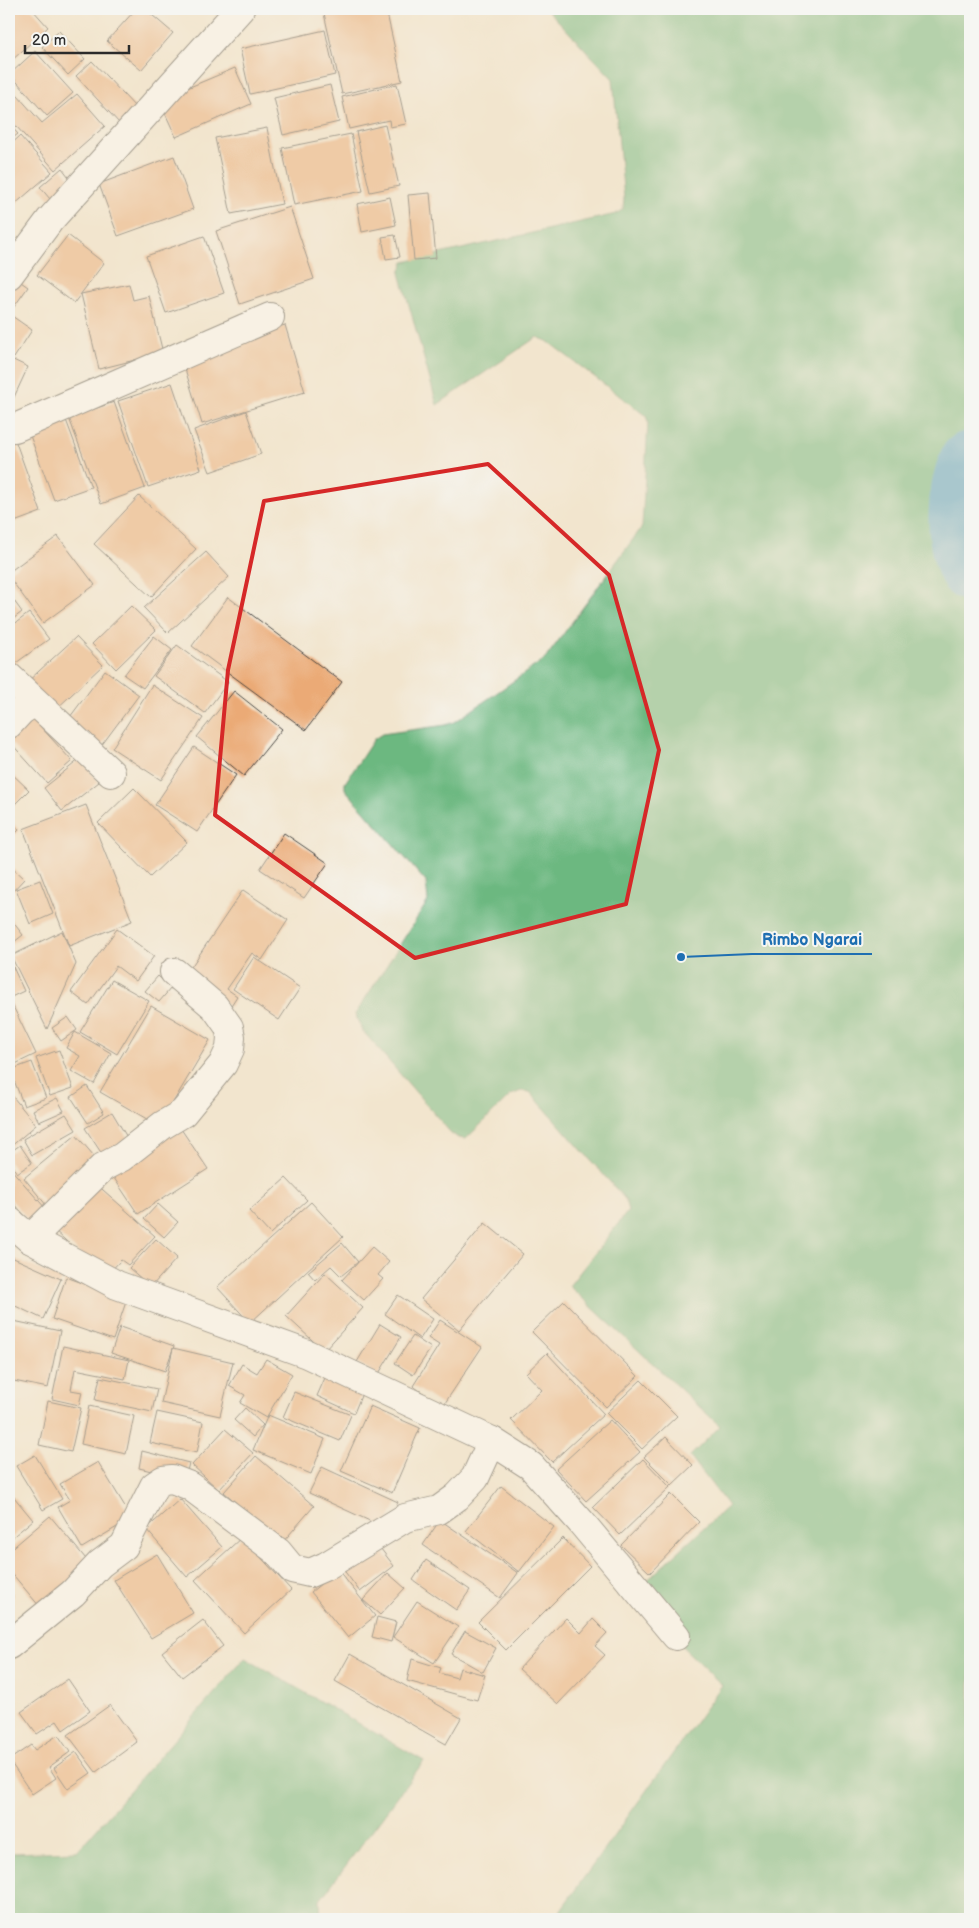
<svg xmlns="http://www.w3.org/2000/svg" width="979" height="1928" viewBox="0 0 979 1928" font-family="'Balsamiq Sans',sans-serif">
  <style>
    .forest { fill: #6cb880; stroke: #4c7256 }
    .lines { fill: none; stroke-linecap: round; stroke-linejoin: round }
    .river { stroke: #51a3cc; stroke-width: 62 }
    .building { fill: #ebaa76 }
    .minor-casing { stroke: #494743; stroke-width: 30 }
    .minor { stroke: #fff; stroke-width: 28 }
    .marked { fill: none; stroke: #d62828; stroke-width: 4; stroke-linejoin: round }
    .leader { fill: none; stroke: #1f6fb2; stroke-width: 2 }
    .callout-dot { fill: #1f6fb2; stroke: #f6f6f2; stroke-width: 2 }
    .callout-label { font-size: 16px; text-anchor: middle; font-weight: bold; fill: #1f6fb2; stroke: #f6f6f2; stroke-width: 4; stroke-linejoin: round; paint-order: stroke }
  </style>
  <rect width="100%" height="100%" fill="#f6f6f2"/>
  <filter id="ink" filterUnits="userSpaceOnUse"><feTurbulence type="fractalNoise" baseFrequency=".02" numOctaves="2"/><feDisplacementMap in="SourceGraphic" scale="10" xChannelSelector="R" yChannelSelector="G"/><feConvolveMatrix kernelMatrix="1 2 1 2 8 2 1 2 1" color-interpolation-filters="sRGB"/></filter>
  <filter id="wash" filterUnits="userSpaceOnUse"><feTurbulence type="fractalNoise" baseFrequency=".0096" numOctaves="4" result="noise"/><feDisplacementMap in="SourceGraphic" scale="20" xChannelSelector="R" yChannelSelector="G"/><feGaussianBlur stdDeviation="1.12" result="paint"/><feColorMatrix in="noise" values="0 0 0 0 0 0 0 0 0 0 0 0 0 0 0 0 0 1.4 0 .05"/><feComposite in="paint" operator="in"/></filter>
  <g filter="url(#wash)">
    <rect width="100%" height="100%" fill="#f2e5ce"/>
    <g class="forest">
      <path d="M 547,9 L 970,9 L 970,1919 L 563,1919 L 560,1911 L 722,1685 L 630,1596 L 728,1506 L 690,1456 L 720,1426 L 569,1286 L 628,1211 L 625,1199 L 530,1092 L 521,1091 L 511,1095 L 466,1139 L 458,1138 L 450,1132 L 362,1030 L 357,1019 L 356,1013 L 428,901 L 426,882 L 345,789 L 345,783 L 374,739 L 382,734 L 446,725 L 455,722 L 545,659 L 642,527 L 648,422 L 646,416 L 547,341 L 537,337 L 437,405 L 400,273 L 404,262 L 616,214 L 623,209 L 624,199 L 613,79 Z"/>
      <path d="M 245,1658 L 424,1761 L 320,1900 L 321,1919 L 9,1919 L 9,1853 L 77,1851 Z"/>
    </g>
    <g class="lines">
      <path class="river" d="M 970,462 C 957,493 955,540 970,570"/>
    </g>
    <g id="blocks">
      <g class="building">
        <path d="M 9,9 L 32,9 L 48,27 L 9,63 Z"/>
        <path d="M 136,9 L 145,9 L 173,33 L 141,70 L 107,41 Z"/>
        <path d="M 323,9 L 386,9 L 402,81 L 342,94 Z"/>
        <path d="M 325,30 L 335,75 L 250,94 L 240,49 Z"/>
        <path d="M 59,31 L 85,59 L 68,75 L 42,47 Z"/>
        <path d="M 35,51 L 73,93 L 47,116 L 10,74 Z"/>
        <path d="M 92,61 L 137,109 L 120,124 L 76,76 Z"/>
        <path d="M 235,68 L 251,104 L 176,137 L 159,100 Z"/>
        <path d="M 397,84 L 406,124 L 390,127 L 389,120 L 349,129 L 342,97 Z"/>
        <path d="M 330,85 L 339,122 L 283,135 L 274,98 Z"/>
        <path d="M 77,94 L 105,126 L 55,170 L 9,118 L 9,103 L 17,95 L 42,123 Z"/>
        <path d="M 9,124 L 18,134 L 9,141 Z"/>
        <path d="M 385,125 L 399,186 L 370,192 L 356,132 Z"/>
        <path d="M 267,128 L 282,204 L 231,214 L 215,138 Z"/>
        <path d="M 351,134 L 363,191 L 294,205 L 282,148 Z"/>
        <path d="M 20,136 L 52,172 L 14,205 L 9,199 L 9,146 Z"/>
        <path d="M 174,156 L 193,209 L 118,236 L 99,184 Z"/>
        <path d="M 62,168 L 72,181 L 50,199 L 40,187 Z"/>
        <path d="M 430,193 L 436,258 L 414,260 L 408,195 Z"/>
        <path d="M 390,197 L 396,225 L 362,232 L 357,204 Z"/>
        <path d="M 290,207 L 314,279 L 240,304 L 216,231 Z"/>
        <path d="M 68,235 L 104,263 L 74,303 L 37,275 Z"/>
        <path d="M 395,235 L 400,257 L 386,259 L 382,237 Z"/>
        <path d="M 204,236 L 224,293 L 166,313 L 146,256 Z"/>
        <path d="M 11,275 L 28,287 L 9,314 L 32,330 L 14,358 L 9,355 L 9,279 Z"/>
        <path d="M 129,284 L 133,300 L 149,296 L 163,353 L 99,369 L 81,294 Z"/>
        <path d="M 285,325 L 305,392 L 202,424 L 181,356 Z"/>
        <path d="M 9,358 L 28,367 L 9,408 Z"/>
        <path d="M 172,383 L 201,469 L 148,487 L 118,401 Z"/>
        <path d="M 114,402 L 145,488 L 101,504 L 69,418 Z"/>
        <path d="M 246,411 L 261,454 L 210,472 L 194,430 Z"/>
        <path d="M 66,420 L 91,487 L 54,500 L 29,433 Z"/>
        <path d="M 14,437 L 41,512 L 9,524 L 9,439 Z"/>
        <path d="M 139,496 L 196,549 L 151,597 L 94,544 Z"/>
        <path d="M 58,536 L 95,585 L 43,623 L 9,577 L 9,572 Z"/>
        <path d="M 206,552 L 229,577 L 168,633 L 144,608 Z"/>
        <path d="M 9,594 L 22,612 L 9,622 Z"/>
        <path d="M 228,597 L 342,682 L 306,730 L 192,646 Z"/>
        <path d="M 131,606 L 156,630 L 116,669 L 92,644 Z"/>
        <path d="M 29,613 L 49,639 L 9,668 L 9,628 Z"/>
        <path d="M 154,636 L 172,650 L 143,688 L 124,675 Z"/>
        <path d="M 76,637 L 103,665 L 53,712 L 26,683 Z"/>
        <path d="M 177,645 L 228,682 L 205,713 L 154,676 Z"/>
        <path d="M 105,670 L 139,695 L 101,746 L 67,721 Z"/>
        <path d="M 152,685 L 203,718 L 161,780 L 112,748 Z"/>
        <path d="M 234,691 L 282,729 L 244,776 L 197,737 Z"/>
        <path d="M 28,713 L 72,761 L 47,783 L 9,741 L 9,730 Z"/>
        <path d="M 194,747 L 236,775 L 197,832 L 155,805 Z"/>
        <path d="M 80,759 L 99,782 L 62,811 L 44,788 Z"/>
        <path d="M 9,771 L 29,790 L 9,810 Z"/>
        <path d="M 134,788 L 187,842 L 150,877 L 98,823 Z"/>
        <path d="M 86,805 L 132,921 L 69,946 L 23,829 Z"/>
        <path d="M 9,819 L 19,830 L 9,840 Z"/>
        <path d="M 284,833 L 328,863 L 304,898 L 260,869 Z"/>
        <path d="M 9,865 L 24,879 L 11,893 L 9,891 Z"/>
        <path d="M 40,880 L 53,914 L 30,924 L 16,889 Z"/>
        <path d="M 243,890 L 288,920 L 262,960 L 252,953 L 227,989 L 237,996 L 230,1007 L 185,976 Z"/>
        <path d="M 9,917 L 23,935 L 9,946 Z"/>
        <path d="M 117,929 L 154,956 L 136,981 L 116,966 L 88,1005 L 71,992 Z"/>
        <path d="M 62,931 L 76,964 L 47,1029 L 11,956 Z"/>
        <path d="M 254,957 L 300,988 L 279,1020 L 233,989 Z"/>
        <path d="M 13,967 L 24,991 L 9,998 L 9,969 Z"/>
        <path d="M 158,976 L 171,988 L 159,1002 L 145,991 Z"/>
        <path d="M 112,980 L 149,1001 L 117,1054 L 80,1032 Z"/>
        <path d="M 9,998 L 36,1054 L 9,1067 Z"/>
        <path d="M 151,1006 L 210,1040 L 159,1126 L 100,1092 Z"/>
        <path d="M 68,1017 L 77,1030 L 61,1041 L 52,1028 Z"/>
        <path d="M 75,1032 L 111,1053 L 94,1084 L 71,1071 L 80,1056 L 66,1048 Z"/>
        <path d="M 59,1050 L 73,1088 L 50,1096 L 36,1058 Z"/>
        <path d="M 32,1062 L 46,1098 L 24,1106 L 10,1070 Z"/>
        <path d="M 87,1086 L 104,1113 L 88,1123 L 71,1097 Z"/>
        <path d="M 9,1092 L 36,1125 L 9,1148 Z"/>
        <path d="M 57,1098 L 64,1111 L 39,1122 L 33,1110 Z"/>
        <path d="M 112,1112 L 128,1139 L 102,1154 L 85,1128 Z"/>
        <path d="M 66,1114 L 76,1130 L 32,1155 L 23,1139 Z"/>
        <path d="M 179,1126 L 208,1169 L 138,1214 L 110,1172 Z"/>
        <path d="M 76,1135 L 100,1163 L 47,1206 L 24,1178 Z"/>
        <path d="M 20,1145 L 32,1163 L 17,1173 L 9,1162 L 9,1153 Z"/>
        <path d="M 10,1168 L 46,1209 L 30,1222 L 9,1197 Z"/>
        <path d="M 286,1178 L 307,1200 L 270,1234 L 249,1211 Z"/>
        <path d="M 94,1182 L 155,1236 L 128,1265 L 121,1260 L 105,1277 L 52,1228 Z"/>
        <path d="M 311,1202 L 343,1237 L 250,1323 L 217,1287 Z"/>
        <path d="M 158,1204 L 178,1222 L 164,1237 L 144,1219 Z"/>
        <path d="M 485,1223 L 523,1254 L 459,1330 L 421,1299 Z"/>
        <path d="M 156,1239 L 177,1258 L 151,1287 L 129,1268 Z"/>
        <path d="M 342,1243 L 358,1262 L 341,1276 L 331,1266 L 315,1280 L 308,1272 Z"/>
        <path d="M 372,1247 L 389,1262 L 378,1275 L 383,1279 L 364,1300 L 342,1280 Z"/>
        <path d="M 9,1256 L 61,1279 L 43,1319 L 9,1303 Z"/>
        <path d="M 325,1273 L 363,1308 L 324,1351 L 286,1316 Z"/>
        <path d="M 66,1277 L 127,1299 L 113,1340 L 52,1319 Z"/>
        <path d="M 398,1295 L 433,1319 L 420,1339 L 385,1314 Z"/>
        <path d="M 564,1301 L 638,1376 L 606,1407 L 532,1332 Z"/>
        <path d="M 9,1320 L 60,1331 L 48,1388 L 9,1380 Z"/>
        <path d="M 440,1320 L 482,1347 L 443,1406 L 413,1386 L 439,1345 L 428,1338 Z"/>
        <path d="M 380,1324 L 401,1337 L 378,1375 L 357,1362 Z"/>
        <path d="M 120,1327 L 174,1346 L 165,1371 L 111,1353 Z"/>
        <path d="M 413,1336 L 431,1348 L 413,1375 L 395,1363 Z"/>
        <path d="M 63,1346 L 129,1360 L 125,1379 L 75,1369 L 71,1390 L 82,1392 L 79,1405 L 52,1399 Z"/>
        <path d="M 173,1348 L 233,1362 L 220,1416 L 161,1403 Z"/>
        <path d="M 547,1353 L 604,1414 L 552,1462 L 511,1420 L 542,1390 L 526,1373 Z"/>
        <path d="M 266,1359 L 292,1374 L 266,1418 L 240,1403 L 245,1395 L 229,1386 L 242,1364 L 257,1373 Z"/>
        <path d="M 328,1371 L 365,1386 L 354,1413 L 317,1396 Z"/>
        <path d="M 100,1377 L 157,1389 L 152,1412 L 95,1400 Z"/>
        <path d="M 641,1380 L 677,1416 L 642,1449 L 606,1413 Z"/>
        <path d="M 294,1392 L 351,1415 L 340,1441 L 283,1417 Z"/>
        <path d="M 48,1401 L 81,1408 L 71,1452 L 39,1445 Z"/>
        <path d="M 89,1406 L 134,1416 L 126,1454 L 81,1444 Z"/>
        <path d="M 370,1406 L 420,1428 L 392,1493 L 341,1471 Z"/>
        <path d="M 245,1408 L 263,1425 L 253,1437 L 234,1420 Z"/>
        <path d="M 157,1412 L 203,1422 L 197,1453 L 150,1443 Z"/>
        <path d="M 268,1415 L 325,1439 L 311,1474 L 253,1450 Z"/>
        <path d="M 610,1420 L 640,1452 L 586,1501 L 556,1469 Z"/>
        <path d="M 225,1429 L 253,1453 L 219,1490 L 192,1465 Z"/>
        <path d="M 666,1437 L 693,1465 L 672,1485 L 644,1457 Z"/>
        <path d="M 142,1451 L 189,1463 L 185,1479 L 139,1468 Z"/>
        <path d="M 35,1455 L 62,1499 L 43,1510 L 16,1466 Z"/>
        <path d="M 256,1456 L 314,1506 L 282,1543 L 224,1492 Z"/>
        <path d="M 643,1459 L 670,1487 L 620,1535 L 593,1507 Z"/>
        <path d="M 98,1462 L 132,1518 L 82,1548 L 58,1507 L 70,1500 L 60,1484 Z"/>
        <path d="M 322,1467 L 398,1502 L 385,1528 L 309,1493 Z"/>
        <path d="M 501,1486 L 554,1527 L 519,1572 L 466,1531 Z"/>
        <path d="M 671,1494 L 699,1522 L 650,1573 L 621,1545 Z"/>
        <path d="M 14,1497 L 33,1520 L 9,1540 L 9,1501 Z"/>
        <path d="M 180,1499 L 222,1547 L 187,1577 L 146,1529 Z"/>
        <path d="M 50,1516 L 91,1565 L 40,1607 L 9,1570 L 9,1551 Z"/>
        <path d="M 440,1520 L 518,1573 L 500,1598 L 423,1545 Z"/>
        <path d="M 242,1537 L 291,1590 L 244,1633 L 195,1580 Z"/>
        <path d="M 563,1538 L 590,1566 L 506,1650 L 478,1622 Z"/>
        <path d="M 374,1540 L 394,1566 L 360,1592 L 340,1565 Z"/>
        <path d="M 157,1554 L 193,1613 L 151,1638 L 114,1580 Z"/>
        <path d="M 426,1560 L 470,1590 L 456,1610 L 413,1580 Z"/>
        <path d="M 338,1570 L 375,1616 L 348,1638 L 311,1592 Z"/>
        <path d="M 388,1573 L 405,1588 L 380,1615 L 363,1600 Z"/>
        <path d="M 9,1589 L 13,1596 L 9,1599 Z"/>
        <path d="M 417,1601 L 458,1627 L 434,1663 L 393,1637 Z"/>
        <path d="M 377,1617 L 396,1622 L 391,1642 L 372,1637 Z"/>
        <path d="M 566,1618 L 581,1633 L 593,1619 L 607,1633 L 595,1646 L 605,1655 L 558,1704 L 519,1669 Z"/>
        <path d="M 203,1620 L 223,1646 L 182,1677 L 162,1652 Z"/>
        <path d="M 465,1631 L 496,1648 L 483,1672 L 451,1654 Z"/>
        <path d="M 350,1654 L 461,1718 L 446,1744 L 335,1681 Z"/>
        <path d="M 412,1659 L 441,1668 L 439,1673 L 457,1678 L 460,1668 L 485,1675 L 477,1700 L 407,1681 Z"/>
        <path d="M 68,1679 L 90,1711 L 63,1730 L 57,1721 L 37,1734 L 21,1712 Z"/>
        <path d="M 110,1705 L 137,1742 L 96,1772 L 68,1735 Z"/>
        <path d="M 58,1735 L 70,1752 L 49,1767 L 56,1778 L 32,1794 L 9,1760 L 31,1745 L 35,1750 Z"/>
        <path d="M 76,1752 L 91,1773 L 68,1789 L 54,1768 Z"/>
      </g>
    </g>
  </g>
  <g filter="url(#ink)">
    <use href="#blocks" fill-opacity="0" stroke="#494743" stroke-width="1"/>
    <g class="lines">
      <defs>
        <g id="minor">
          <path d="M 9,275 L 50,220 L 240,9"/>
          <path d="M 9,428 L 15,428 L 270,317"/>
          <path d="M 9,677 L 111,773"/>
          <path d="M 9,724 L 21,711 L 35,702"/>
          <path d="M 9,1221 L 30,1239 L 117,1285 L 307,1354 L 492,1441 L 531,1466 L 581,1522 L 676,1636"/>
          <path d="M 30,1239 L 103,1167 L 122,1157 L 163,1125 L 183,1113 L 223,1064 L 230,1049 L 231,1037 L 229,1027 L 215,1007 L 174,972"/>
          <path d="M 9,1645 L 73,1593 L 100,1564 L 124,1546 L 154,1486 L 163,1480 L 172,1479 L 190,1486 L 278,1552 L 292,1569 L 310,1573 L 326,1566 L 405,1518 L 439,1510 L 457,1497 L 475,1478 L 492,1441"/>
        </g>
      </defs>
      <use href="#minor" class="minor-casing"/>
      <use href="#minor" class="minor"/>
    </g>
  </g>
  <path d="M0 0H979V1928H0ZM 488,464 L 609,575 L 659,750 L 626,904 L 415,958 L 215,815 L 228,670 L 264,501 Z" fill="#f2e5ce" fill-opacity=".55" fill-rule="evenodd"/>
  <path class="marked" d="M 488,464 L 609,575 L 659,750 L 626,904 L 415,958 L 215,815 L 228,670 L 264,501 Z"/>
  <path class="leader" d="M681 957L752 954H872"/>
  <circle class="callout-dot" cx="681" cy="957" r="5"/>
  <g class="callout-label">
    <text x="812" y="945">Rimbo Ngarai</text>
  </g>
  <rect width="979" height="1928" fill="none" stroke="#f6f6f2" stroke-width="30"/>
  <path d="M25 45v8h104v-8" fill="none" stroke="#2b2b2b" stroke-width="2.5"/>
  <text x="32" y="45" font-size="15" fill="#2b2b2b" stroke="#f6f6f2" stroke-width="4" paint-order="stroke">20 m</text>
</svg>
